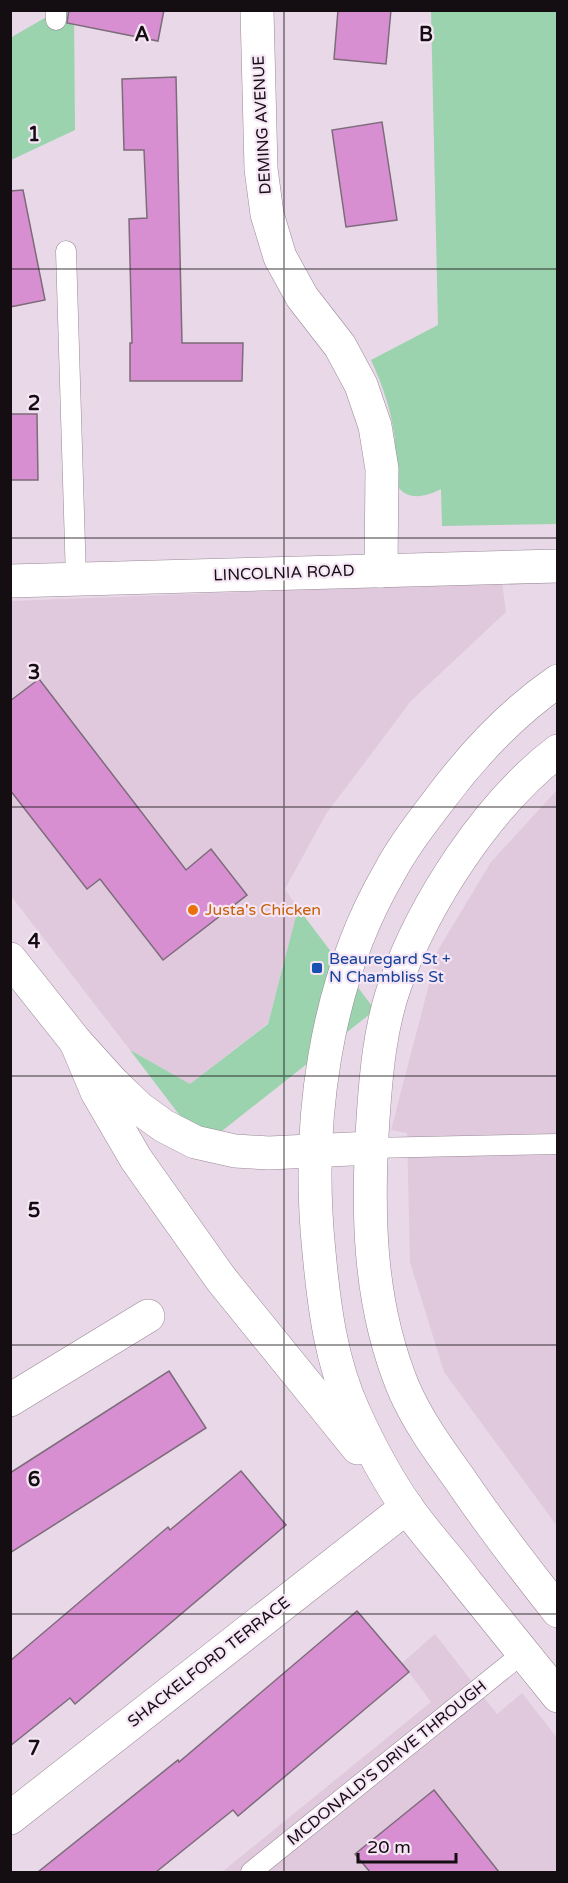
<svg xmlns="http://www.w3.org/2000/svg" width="568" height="1883" viewBox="0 0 568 1883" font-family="'Varela Round',sans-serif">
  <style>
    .built { fill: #e0c9dd }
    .green { fill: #9ad3ad }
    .building { fill: #d88fd2; stroke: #7c6c7a; stroke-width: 1.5 }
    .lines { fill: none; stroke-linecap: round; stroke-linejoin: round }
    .service-casing { stroke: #998997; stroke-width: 21 }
    .minor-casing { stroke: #998997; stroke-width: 34 }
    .tertiary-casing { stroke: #998997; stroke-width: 34 }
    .secondary-casing { stroke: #998997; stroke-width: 34 }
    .service { stroke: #fff; stroke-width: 20 }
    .minor { stroke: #fff; stroke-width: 33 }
    .tertiary { stroke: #fff; stroke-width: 33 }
    .secondary { stroke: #fff; stroke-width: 33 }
    .grid { fill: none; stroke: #140e13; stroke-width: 1.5; stroke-opacity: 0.55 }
    .food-dot { fill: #e8710a; stroke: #f6e5f4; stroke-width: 2 }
    .transit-dot { fill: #1a4fb4; stroke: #f6e5f4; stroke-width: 2 }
    .labels { text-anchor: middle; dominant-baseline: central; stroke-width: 4.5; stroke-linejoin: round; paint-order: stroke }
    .street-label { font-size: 16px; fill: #140e13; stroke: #f6e5f4 }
    .food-label { font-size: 16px; fill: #c56008; stroke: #f6e5f4; text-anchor: start }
    .transit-label { font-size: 16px; fill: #164399; stroke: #f6e5f4; text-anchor: start }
    .grid-label { font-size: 20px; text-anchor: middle; font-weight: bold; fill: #140e13; stroke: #f6e5f4; stroke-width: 4.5; stroke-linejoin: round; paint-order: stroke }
  </style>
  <rect width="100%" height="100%" fill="#e9d8e7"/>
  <g class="built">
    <path d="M 502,582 L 506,612 L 411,701 L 326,814 L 285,889 L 298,908 L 268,1023 L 190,1084 L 130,1050 L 11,896 L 11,601 Z"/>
    <path d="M 557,790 L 557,1526 L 444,1372 L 410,1262 L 407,1133 L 391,1130 L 438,950 L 491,862 Z"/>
    <path d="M 435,1634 L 497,1714 L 522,1693 L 557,1738 L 557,1872 L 222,1872 L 431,1702 L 402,1663 Z"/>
  </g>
  <g class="green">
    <path d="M 57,11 L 74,11 L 75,130 L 11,160 L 10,38 Z"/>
    <path d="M 431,11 L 557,11 L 557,524 L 442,526 L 441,489 C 426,497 405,502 396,483 C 390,471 396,454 395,441 C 392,412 383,386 371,360 L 438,325 Z"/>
    <path d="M 298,908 L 375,1010 L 203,1146 L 130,1050 L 190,1084 L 268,1024 Z"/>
  </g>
  <g class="building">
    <path d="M 69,10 L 164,10 L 158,41 L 67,23 Z"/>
    <path d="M 338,10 L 391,10 L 386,64 L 334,59 Z"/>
    <path d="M 176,77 L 182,343 L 243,343 L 242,381 L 130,381 L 130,343 L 132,343 L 129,219 L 147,218 L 144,150 L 124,150 L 122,79 Z"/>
    <path d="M 382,122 L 397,220 L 346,227 L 332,130 Z"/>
    <path d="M 23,190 L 45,300 L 10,307 L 10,191 Z"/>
    <path d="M 10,414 L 37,414 L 38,480 L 10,480 Z"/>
    <path d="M 39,679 L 186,870 L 211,849 L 247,895 L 163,960 L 100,879 L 87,889 L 10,790 L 10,701 Z"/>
    <path d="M 169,1371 L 206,1428 L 10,1553 L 10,1473 Z"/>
    <path d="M 241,1471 L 286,1525 L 75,1704 L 70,1698 L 10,1746 L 10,1661 L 168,1527 L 170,1530 Z"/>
    <path d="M 357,1611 L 409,1672 L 238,1816 L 233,1810 L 156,1872 L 38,1872 L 178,1760 L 179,1762 Z"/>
    <path d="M 434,1790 L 499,1872 L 370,1872 L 355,1854 Z"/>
  </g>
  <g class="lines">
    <defs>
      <g id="service">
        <path d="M 56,20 L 56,10"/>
        <path d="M 66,251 L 76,579"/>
        <path d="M 371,1148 L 558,1144"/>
        <path d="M 251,1872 L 523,1653"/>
      </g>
      <g id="minor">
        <path d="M 257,10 L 261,169 L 267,214 L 280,257 L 302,297 L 340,346 L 361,385 L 375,426 L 382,469 L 381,571"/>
        <path d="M 10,1400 L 148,1316"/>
        <path d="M 10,1818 L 407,1507"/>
      </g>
      <path id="tertiary" d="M 10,581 L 558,566"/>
      <g id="secondary">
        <path d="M 558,681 C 513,712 475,752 442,796 C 423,821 404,845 389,873 C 324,985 306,1125 319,1252 C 324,1306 331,1362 354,1412 C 369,1445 387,1479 408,1509 C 426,1534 447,1557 466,1582 C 497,1620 527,1658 558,1696"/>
        <path d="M 558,751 C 488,804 424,903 395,985 C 380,1027 376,1074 373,1119 C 367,1210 368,1301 403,1387 C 417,1420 438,1449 459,1478 C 490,1524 524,1568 558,1611"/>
        <path d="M 10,959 L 76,1042 L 114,1084 L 139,1108 L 164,1126 L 195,1142 L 235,1151 L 269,1153 L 371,1148"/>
        <path d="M 76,1042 L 97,1092 L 136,1159 L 221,1279 L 358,1448"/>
      </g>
    </defs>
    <use href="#service" class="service-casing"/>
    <use href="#minor" class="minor-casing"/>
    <use href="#tertiary" class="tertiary-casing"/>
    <use href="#secondary" class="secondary-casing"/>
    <use href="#service" class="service"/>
    <use href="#minor" class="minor"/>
    <use href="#tertiary" class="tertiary"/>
    <use href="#secondary" class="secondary"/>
  </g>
  <path class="grid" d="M 284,10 L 284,1872M 10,269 L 558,269M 10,538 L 558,538M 10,807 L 558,807M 10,1076 L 558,1076M 10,1345 L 558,1345M 10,1614 L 558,1614"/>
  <circle class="food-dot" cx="193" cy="910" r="6"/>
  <rect class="transit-dot" x="311" y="962" width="12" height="12" rx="3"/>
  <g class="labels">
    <g class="street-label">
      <text transform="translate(262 125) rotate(-93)">DEMING AVENUE</text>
      <text transform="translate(284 573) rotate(-2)">LINCOLNIA ROAD</text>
      <text transform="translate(209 1662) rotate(-38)">SHACKELFORD TERRACE</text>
      <text transform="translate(387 1763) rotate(-39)">MCDONALD'S DRIVE THROUGH</text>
    </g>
    <g class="food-label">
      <text x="205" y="910">Justa's Chicken</text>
    </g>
    <g class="transit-label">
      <text x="329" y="959">Beauregard St +<tspan x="329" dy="18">N Chambliss St</tspan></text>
    </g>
  </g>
  <g class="grid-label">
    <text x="142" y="41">A</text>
    <text x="426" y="41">B</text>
    <text x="34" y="141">1</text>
    <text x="34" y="410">2</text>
    <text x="34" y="679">3</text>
    <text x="34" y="948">4</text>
    <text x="34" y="1217">5</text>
    <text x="34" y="1486">6</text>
    <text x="34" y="1755">7</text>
  </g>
  <rect width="568" height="1883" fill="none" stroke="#140e13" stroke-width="24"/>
  <path d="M358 1853v9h98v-9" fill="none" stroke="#140e13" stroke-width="3"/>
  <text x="367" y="1853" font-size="18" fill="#140e13" stroke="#f6e5f4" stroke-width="4.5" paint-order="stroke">20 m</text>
</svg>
